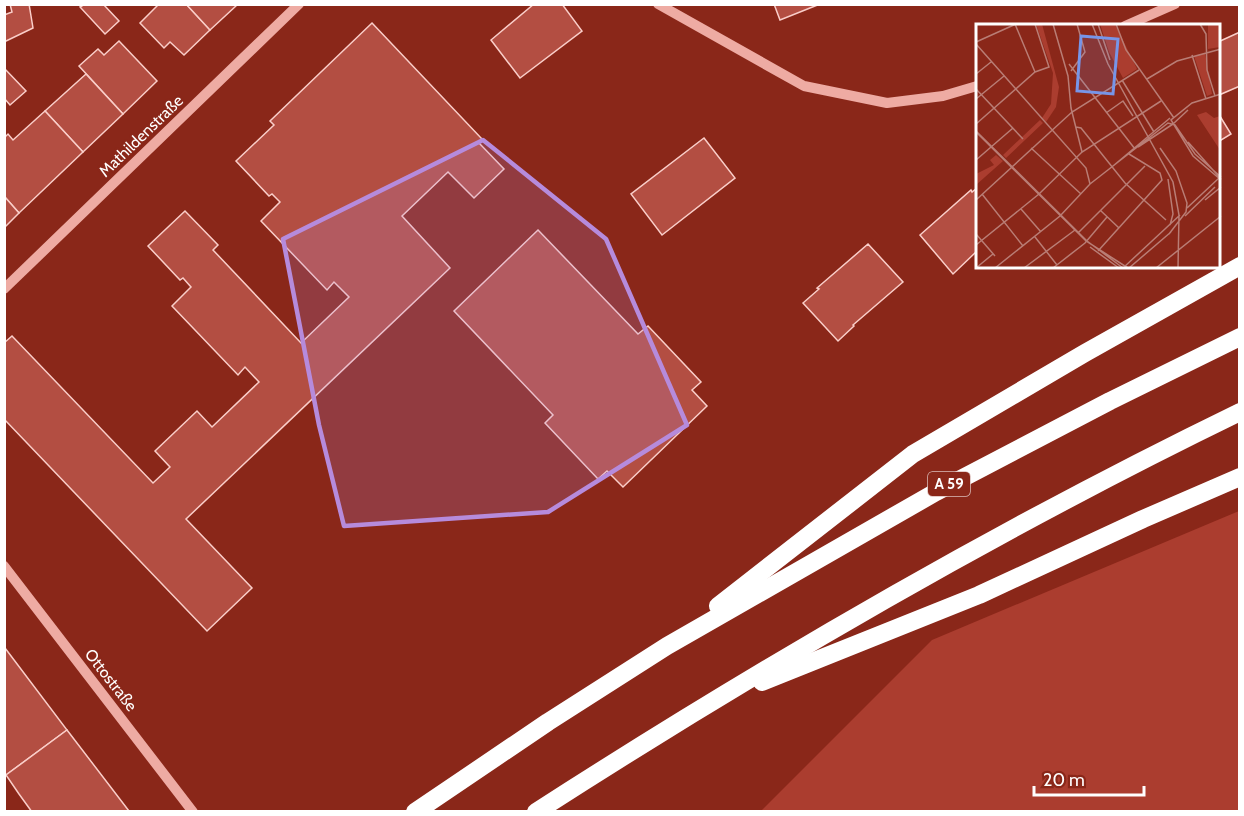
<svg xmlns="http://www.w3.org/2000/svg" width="1244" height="816" viewBox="0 0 1244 816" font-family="Cabin,sans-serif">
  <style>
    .green { fill: #ab3d2f }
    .building { fill: #b34e42; stroke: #facec9; stroke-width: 1.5 }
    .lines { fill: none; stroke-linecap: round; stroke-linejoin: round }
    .minor { stroke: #eeaba3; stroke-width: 10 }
    .highway { stroke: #fff; stroke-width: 18 }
    .marked { fill: #b68bdc; fill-opacity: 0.2; stroke: #b68bdc; stroke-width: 4.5; stroke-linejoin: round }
    .labels { text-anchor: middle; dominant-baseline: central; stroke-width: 4.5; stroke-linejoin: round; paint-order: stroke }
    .shield { fill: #8a2719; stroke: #dcbeba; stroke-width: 1.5 }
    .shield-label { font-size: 15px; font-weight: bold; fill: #fff }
    .street-label { font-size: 16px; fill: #fff; stroke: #8a2719 }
    .inset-road { fill: none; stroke: #b97d75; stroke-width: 1.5 }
    .view { fill: #7795e8; fill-opacity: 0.15; stroke: #7795e8; stroke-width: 3 }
    .inset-edge { fill: none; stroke: #fff; stroke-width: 3 }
  </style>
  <rect width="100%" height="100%" fill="#8a2719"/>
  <path class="green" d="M 1239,511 L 1239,811 L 761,811 L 932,640 Z"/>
  <g class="building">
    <path d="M 10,4 L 29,4 L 33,28 L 4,42 L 4,15 L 12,12 Z"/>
    <path d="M 85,4 L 103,4 L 119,21 L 105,34 L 80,7 Z"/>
    <path d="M 159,4 L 186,4 L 210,30 L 184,55 L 170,42 L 164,48 L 140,23 Z"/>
    <path d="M 186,4 L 236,4 L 237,5 L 210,30 Z"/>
    <path d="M 534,4 L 562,4 L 582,31 L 520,78 L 491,40 Z"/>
    <path d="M 774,4 L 820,4 L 780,20 Z"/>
    <path d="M 372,23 L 482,139 L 479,143 L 504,169 L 474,198 L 448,172 L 402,216 L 450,268 L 186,519 L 252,588 L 207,631 L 4,419 L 4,343 L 12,336 L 153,483 L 170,467 L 155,451 L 197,411 L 212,427 L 259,382 L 245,367 L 238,375 L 172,306 L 191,287 L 183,278 L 180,280 L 148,246 L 185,211 L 218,245 L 213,250 L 301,343 L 349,297 L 334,282 L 327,290 L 261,221 L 280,202 L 272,194 L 269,196 L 236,161 L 274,125 L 270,121 Z"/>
    <path d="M 1240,32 L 1240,86 L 1219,95 L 1218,42 Z"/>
    <path d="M 119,41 L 157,81 L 123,114 L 79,66 L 98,49 L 104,55 Z"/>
    <path d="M 4,68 L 26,91 L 10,105 L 4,98 Z"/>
    <path d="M 86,74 L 123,114 L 83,152 L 45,111 Z"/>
    <path d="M 45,111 L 83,152 L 19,213 L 4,196 L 4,138 L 8,134 L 13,140 Z"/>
    <path d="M 1218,113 L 1231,134 L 1218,142 Z"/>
    <path d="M 704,138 L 735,178 L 662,235 L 631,194 Z"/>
    <path d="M 977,188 L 977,251 L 953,274 L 920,235 L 971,190 L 972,192 Z"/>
    <path d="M 4,196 L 19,213 L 4,228 Z"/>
    <path d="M 538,230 L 638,334 L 648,326 L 701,382 L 692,390 L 707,406 L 623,487 L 607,471 L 598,479 L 545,423 L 553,415 L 454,311 Z"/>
    <path d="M 868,244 L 903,282 L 853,325 L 854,326 L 838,341 L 803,303 L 819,289 L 817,288 Z"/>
    <path d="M 5,648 L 67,730 L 6,775 L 4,773 Z"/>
    <path d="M 67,730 L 129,811 L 129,812 L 32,812 L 19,794 L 6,775 Z"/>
  </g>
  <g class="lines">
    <g class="minor">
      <path d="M 658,4 L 804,86 L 887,103 L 943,96 L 977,86"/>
      <path d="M 1125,26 L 1175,4"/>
      <path d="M 4,289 L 299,4"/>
      <path d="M 4,566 L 193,812"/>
    </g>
    <g class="highway">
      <path d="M 718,606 L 913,454 L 1085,353 L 1240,266"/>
      <path d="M 762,682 L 979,595 L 1143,519 L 1240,477"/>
      <path d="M 415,812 L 548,722 L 667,646 L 936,492 L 1110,401 L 1240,337"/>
      <path d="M 536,812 C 763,666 997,530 1240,412"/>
    </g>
  </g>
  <path class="marked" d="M 483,140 L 606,239 L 687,425 L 548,512 L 344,526 L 319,425 L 283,239 Z"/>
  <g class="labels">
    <rect class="shield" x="928" y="472" width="42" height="24" rx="4.5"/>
    <g class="shield-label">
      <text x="949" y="484">A 59</text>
    </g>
    <g class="street-label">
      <text transform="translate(141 136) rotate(-44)">Mathildenstraße</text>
      <text transform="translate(111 680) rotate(52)">Ottostraße</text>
    </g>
  </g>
  <g transform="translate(976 24)">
    <rect width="244" height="244" fill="#8a2719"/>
    <path d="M 60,0 L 66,0 L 83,63 L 80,83 L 70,98 L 66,94 L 75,80 L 77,49 ZM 124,0 L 139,0 L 161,45 L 147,54 L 133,28 ZM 232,0 L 244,0 L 244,23 L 232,25 ZM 229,29 L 236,70 L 231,72 L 218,32 ZM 230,88 L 238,94 L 244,92 L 244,126 L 221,91 ZM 64,96 L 67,99 L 30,134 L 27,131 ZM 20,131 L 27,137 L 0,161 L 0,150 L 18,141 L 14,136 Z" fill="#ab3d2f"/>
    <path class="inset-road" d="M 39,0 L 59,48M 77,0 L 92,52 L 95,84 L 106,128M 116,0 L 132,40 L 197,158 L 203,191 L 202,244M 122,0 L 134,36M 140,0 L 150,26 L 198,94M 224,0 L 230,10 L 231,46 L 239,72M 0,18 L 40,0M 0,20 L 110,144 L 114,160M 216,31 L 230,75M 93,40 L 159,125M 95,47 L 109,28 L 101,0M 0,50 L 15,38M 171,55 L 201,37 L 245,25M 146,56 L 178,108M 0,65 L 47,115M 245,70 L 216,79 L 195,96 L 217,132 L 245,156M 0,75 L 28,52M 130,89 L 147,77 L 157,92M 0,100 L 59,48 L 73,43 L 59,0M 197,100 L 212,86M 100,103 L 105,104 L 149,159 L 190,196M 0,107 L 111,217 L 147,244M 0,108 L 110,217 L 152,244M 212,118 L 245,155M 162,123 L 197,100M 55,124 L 105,170M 184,124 L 200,147 L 211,179 L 210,188 L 193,210M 0,136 L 37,104M 137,142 L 194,94M 192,155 L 197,190 L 194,201M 6,170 L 47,222M 0,176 L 96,88 L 163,46M 229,176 L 245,163M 211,184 L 243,154M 45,185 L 65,208M 124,186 L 143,204M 209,192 L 239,163M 102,209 L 169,142M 0,210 L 19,232M 59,213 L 81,241M 0,221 L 63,170 L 106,128 L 185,77M 114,223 L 143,244M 122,227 L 186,156 L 184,149 L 153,130M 0,244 L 17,230M 19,244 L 84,192 L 114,160 L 192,99 L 199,101 L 219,130 L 245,153M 48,244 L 99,206M 77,244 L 109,219 L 131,193M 147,244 L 204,191M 153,244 L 195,208M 180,244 L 245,192"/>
    <path class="view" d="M 105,12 L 142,15 L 137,70 L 101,67 Z"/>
    <rect width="244" height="244" class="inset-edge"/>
  </g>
  <rect width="1244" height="816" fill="none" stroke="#ffffff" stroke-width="12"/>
  <path d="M1034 786v9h110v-9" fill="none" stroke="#ffffff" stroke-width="3"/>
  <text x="1043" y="786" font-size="18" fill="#ffffff" stroke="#8a2719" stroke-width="4.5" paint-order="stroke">20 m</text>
</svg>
